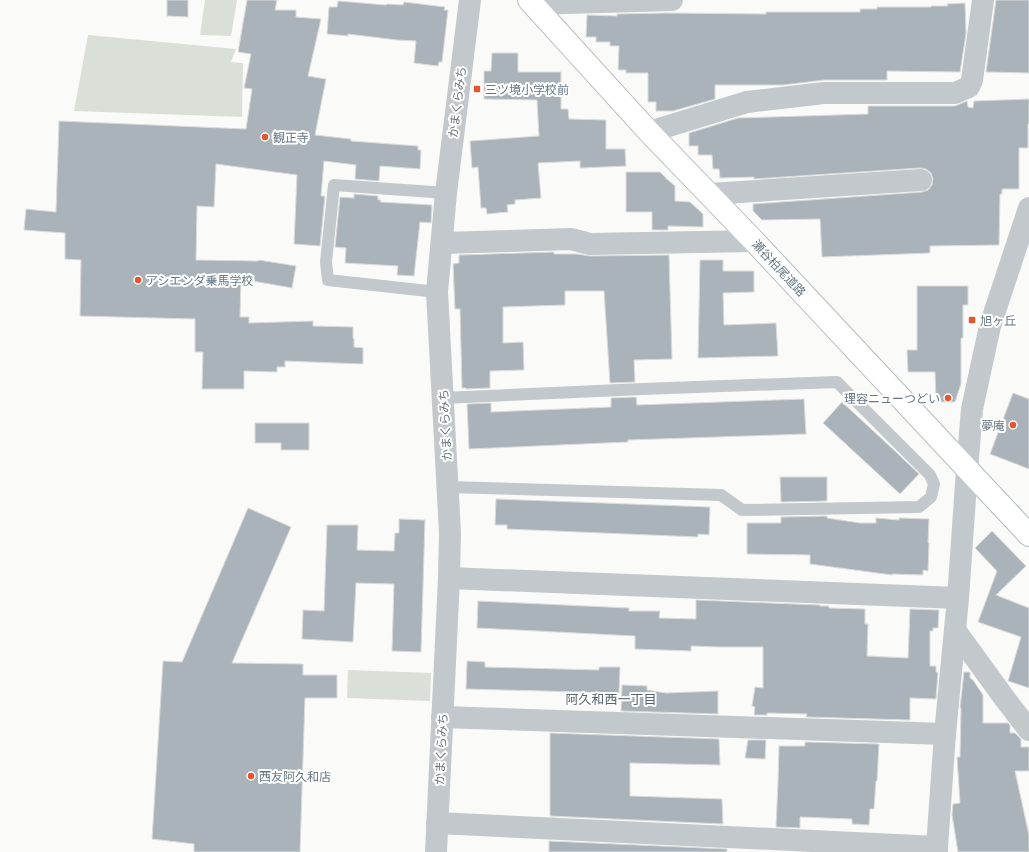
<svg xmlns="http://www.w3.org/2000/svg" width="1029" height="852" viewBox="0 0 1029 852" font-family="Inter,'Noto Sans JP',sans-serif">
  <style>
    .green { fill: #dadfd7 }
    .building { fill: #aab3b9; stroke: #dcdcda }
    .lines { fill: none; stroke-linecap: round; stroke-linejoin: round }
    .secondary-casing { stroke: #b3babf; stroke-width: 24 }
    .service { stroke: #c3c8cc; stroke-width: 12 }
    .minor { stroke: #c3c8cc; stroke-width: 22 }
    .tertiary { stroke: #c3c8cc; stroke-width: 22 }
    .secondary { stroke: #fff; stroke-width: 22 }
    .poi-dot { fill: #e4572e; stroke: #fff; stroke-width: 1.5 }
    .labels { text-anchor: middle; dominant-baseline: central; stroke-width: 4; stroke-linejoin: round; paint-order: stroke }
    .poi-label { font-size: 12px; fill: #657683; stroke: #fff; text-anchor: start }
    .street-label { font-size: 12px; fill: #657683; stroke: #fff }
    .neighbourhood-label { font-size: 13px; fill: #57646e; stroke: #fff }
  </style>
  <rect width="100%" height="100%" fill="#fafaf8"/>
  <g class="green">
    <path d="M 205,0 L 237,0 L 231,36 L 200,35 Z"/>
    <path d="M 88,35 L 236,49 L 231,62 L 243,63 L 242,117 L 74,111 Z"/>
    <path d="M 348,670 L 431,673 L 430,701 L 347,698 Z"/>
  </g>
  <g class="building">
    <path d="M 167,0 L 188,0 L 188,17 L 167,16 Z"/>
    <path d="M 247,0 L 277,0 L 275,10 L 296,10 L 296,17 L 321,19 L 308,76 L 326,79 L 315,135 L 351,139 L 351,141 L 418,146 L 418,150 L 421,150 L 420,169 L 380,166 L 379,181 L 355,179 L 356,165 L 324,161 L 321,196 L 325,196 L 320,246 L 294,244 L 297,175 L 216,164 L 214,207 L 197,206 L 196,260 L 258,261 L 259,260 L 296,266 L 292,288 L 241,279 L 240,317 L 249,317 L 249,323 L 313,321 L 313,326 L 353,327 L 353,338 L 354,339 L 354,347 L 363,348 L 363,364 L 285,361 L 285,367 L 277,367 L 277,372 L 244,371 L 244,389 L 202,389 L 203,352 L 195,352 L 195,319 L 80,316 L 81,260 L 65,259 L 65,233 L 24,230 L 26,209 L 56,212 L 59,121 L 246,129 L 252,89 L 244,88 L 251,54 L 238,52 Z"/>
    <path d="M 996,0 L 1029,0 L 1029,73 L 986,72 Z"/>
    <path d="M 338,1 L 386,5 L 387,4 L 403,5 L 404,2 L 445,7 L 444,10 L 448,10 L 442,62 L 439,62 L 438,66 L 414,63 L 416,41 L 397,40 L 348,34 L 348,36 L 327,34 L 329,7 L 337,7 Z"/>
    <path d="M 965,3 L 966,34 L 960,72 L 887,71 L 887,80 L 824,80 L 783,85 L 715,85 L 715,99 L 673,111 L 656,111 L 656,102 L 648,102 L 648,73 L 626,73 L 626,70 L 618,70 L 619,46 L 610,46 L 610,42 L 596,42 L 596,37 L 586,37 L 587,15 L 617,16 L 617,14 L 667,13 L 766,14 L 766,12 L 860,12 L 860,9 L 877,9 L 877,7 L 931,7 L 931,6 L 948,6 L 947,4 Z"/>
    <path d="M 492,53 L 518,53 L 518,72 L 561,72 L 561,109 L 568,109 L 569,119 L 606,120 L 606,149 L 625,149 L 626,166 L 580,168 L 580,161 L 538,163 L 541,198 L 515,200 L 515,204 L 507,205 L 508,212 L 487,214 L 486,208 L 481,208 L 478,167 L 472,168 L 470,141 L 539,136 L 537,100 L 484,99 L 484,71 L 491,71 Z"/>
    <path d="M 1029,99 L 1029,124 L 1028,124 L 1028,148 L 1019,148 L 1019,189 L 1002,189 L 1002,194 L 1000,194 L 999,245 L 930,246 L 930,253 L 822,257 L 820,219 L 762,220 L 753,211 L 753,204 L 922,192 L 928,190 L 932,185 L 933,179 L 931,173 L 926,169 L 920,168 L 754,179 L 754,177 L 720,178 L 719,169 L 713,169 L 712,155 L 698,155 L 698,146 L 689,146 L 689,133 L 738,118 L 868,114 L 868,106 L 955,106 L 967,101 L 968,107 L 973,108 L 974,101 Z"/>
    <path d="M 626,172 L 660,172 L 666,178 L 666,179 L 667,179 L 675,186 L 675,201 L 690,202 L 703,214 L 703,227 L 668,226 L 668,230 L 652,230 L 652,212 L 626,212 Z"/>
    <path d="M 354,194 L 378,196 L 378,200 L 381,200 L 380,202 L 432,205 L 431,223 L 420,222 L 414,276 L 397,275 L 398,266 L 345,263 L 346,248 L 335,247 L 340,197 L 354,198 Z"/>
    <path d="M 554,252 L 554,254 L 577,254 L 590,256 L 669,255 L 672,359 L 634,360 L 635,382 L 610,383 L 604,291 L 565,291 L 565,305 L 503,307 L 503,343 L 523,342 L 524,370 L 490,371 L 490,388 L 466,389 L 466,388 L 462,388 L 460,309 L 455,309 L 453,264 L 459,263 L 459,255 Z"/>
    <path d="M 700,260 L 723,260 L 723,271 L 754,271 L 754,292 L 723,293 L 724,325 L 776,323 L 778,356 L 698,358 Z"/>
    <path d="M 917,286 L 968,286 L 968,305 L 963,305 L 963,338 L 961,338 L 961,384 L 955,402 L 936,402 L 935,372 L 908,372 L 907,350 L 917,350 Z"/>
    <path d="M 1013,393 L 1029,399 L 1029,469 L 990,454 Z"/>
    <path d="M 636,397 L 637,405 L 804,399 L 806,434 L 628,440 L 628,442 L 469,449 L 467,404 L 491,403 L 491,412 L 611,407 L 611,398 Z"/>
    <path d="M 842,402 L 897,453 L 919,474 L 900,494 L 823,423 Z"/>
    <path d="M 255,423 L 309,423 L 309,450 L 281,450 L 281,443 L 255,443 Z"/>
    <path d="M 780,477 L 827,477 L 827,501 L 781,502 Z"/>
    <path d="M 496,499 L 710,507 L 709,535 L 698,534 L 698,537 L 507,529 L 507,525 L 495,525 Z"/>
    <path d="M 248,508 L 291,527 L 232,663 L 303,664 L 303,675 L 337,675 L 337,698 L 305,698 L 300,852 L 194,852 L 194,844 L 152,839 L 163,661 L 182,662 Z"/>
    <path d="M 827,516 L 827,518 L 860,523 L 876,523 L 876,518 L 899,520 L 899,518 L 929,519 L 928,543 L 929,543 L 928,571 L 923,570 L 923,575 L 892,574 L 892,575 L 810,564 L 810,555 L 747,554 L 747,523 L 781,523 L 781,517 Z"/>
    <path d="M 399,519 L 425,520 L 421,652 L 392,651 L 394,584 L 356,583 L 353,642 L 302,639 L 303,610 L 324,611 L 327,525 L 358,525 L 357,550 L 394,551 L 395,533 L 399,533 Z"/>
    <path d="M 992,531 L 1026,566 L 996,595 L 1029,608 L 1029,688 L 1008,681 L 1021,637 L 978,622 L 997,571 L 975,548 Z"/>
    <path d="M 696,600 L 820,605 L 820,606 L 829,606 L 829,608 L 865,609 L 865,624 L 868,624 L 867,656 L 908,658 L 910,609 L 939,610 L 938,628 L 933,628 L 933,631 L 930,631 L 930,666 L 936,666 L 936,672 L 938,672 L 936,699 L 910,698 L 910,720 L 806,717 L 807,714 L 767,713 L 767,715 L 754,715 L 755,707 L 752,706 L 755,687 L 763,688 L 763,647 L 719,647 L 691,646 L 691,651 L 635,649 L 635,636 L 477,628 L 478,601 L 629,608 L 629,611 L 660,611 L 659,618 L 696,619 Z"/>
    <path d="M 467,661 L 485,662 L 485,667 L 599,670 L 599,667 L 620,667 L 619,693 L 466,689 Z"/>
    <path d="M 964,672 L 970,672 L 970,678 L 973,680 L 983,695 L 983,723 L 1008,723 L 1010,725 L 1010,733 L 1015,733 L 1021,739 L 1021,747 L 1029,747 L 1029,771 L 1015,771 L 1029,835 L 1029,852 L 958,852 L 952,815 L 953,804 L 960,803 L 957,757 L 960,757 L 961,708 L 960,708 Z"/>
    <path d="M 622,685 L 647,686 L 647,690 L 666,693 L 718,691 L 718,714 L 621,711 Z"/>
    <path d="M 550,733 L 719,739 L 720,765 L 630,763 L 630,796 L 722,799 L 723,824 L 550,816 Z"/>
    <path d="M 748,740 L 766,740 L 765,759 L 745,758 Z"/>
    <path d="M 805,742 L 879,744 L 877,781 L 876,781 L 874,809 L 870,809 L 869,825 L 852,824 L 852,819 L 800,817 L 800,828 L 776,827 L 778,782 L 779,746 L 805,746 Z"/>
    <path d="M 549,841 L 727,849 L 727,852 L 549,852 Z"/>
  </g>
  <g class="lines">
    <defs>
      <path id="secondary" d="M 529,0 L 649,132 L 754,241 L 1029,535"/>
    </defs>
    <use href="#secondary" class="secondary-casing"/>
    <g class="service">
      <path d="M 437,292 L 328,280 L 326,262 L 334,185 L 446,193"/>
      <path d="M 443,398 L 642,389 L 837,382 L 930,475 L 934,484 L 931,497 L 919,507 L 742,510 L 721,495 L 448,487"/>
    </g>
    <g class="minor">
      <path d="M 532,4 L 672,0"/>
      <path d="M 649,132 L 747,102 L 824,93 L 955,93 L 969,87 L 972,80 L 983,0"/>
      <path d="M 710,194 L 921,180"/>
      <path d="M 442,243 L 571,239 L 590,244 L 754,241"/>
      <path d="M 449,578 L 958,598"/>
      <path d="M 955,630 L 1005,699 L 1029,730"/>
      <path d="M 442,717 L 945,734"/>
      <path d="M 437,823 L 937,847"/>
      <path d="M 937,852 L 937,847 L 945,734 L 958,598 L 967,470"/>
    </g>
    <g class="tertiary">
      <path d="M 967,470 L 972,409 L 990,326 L 1029,208"/>
      <path d="M 436,852 L 449,578 L 450,533 L 437,292 L 446,193 L 470,0"/>
    </g>
    <use href="#secondary" class="secondary"/>
  </g>
  <g class="poi-dot">
    <rect x="473" y="85" width="8" height="8" rx="2"/>
    <circle cx="265" cy="137" r="4"/>
    <circle cx="138" cy="280" r="4"/>
    <rect x="968" y="316" width="8" height="8" rx="2"/>
    <circle cx="948" cy="398" r="4"/>
    <circle cx="1013" cy="425" r="4"/>
    <circle cx="251" cy="776" r="4"/>
  </g>
  <g class="labels">
    <g class="poi-label">
      <text x="485" y="89">三ツ境小学校前</text>
      <text x="273" y="137">観正寺</text>
      <text x="146" y="280">アシエンダ乗馬学校</text>
      <text x="980" y="320">旭ヶ丘</text>
      <text x="940" y="398" text-anchor="end">理容ニューつどい</text>
      <text x="1005" y="425" text-anchor="end">夢庵</text>
      <text x="259" y="776">西友阿久和店</text>
    </g>
    <g class="street-label">
      <text transform="translate(457 102) rotate(-83)">かまくらみち</text>
      <text transform="translate(779 268) rotate(47)">瀬谷柏尾道路</text>
      <text transform="translate(445 425) rotate(-93)">かまくらみち</text>
      <text transform="translate(441 749) rotate(-87)">かまくらみち</text>
    </g>
    <g class="neighbourhood-label">
      <text x="611" y="699">阿久和西一丁目</text>
    </g>
  </g>
</svg>
